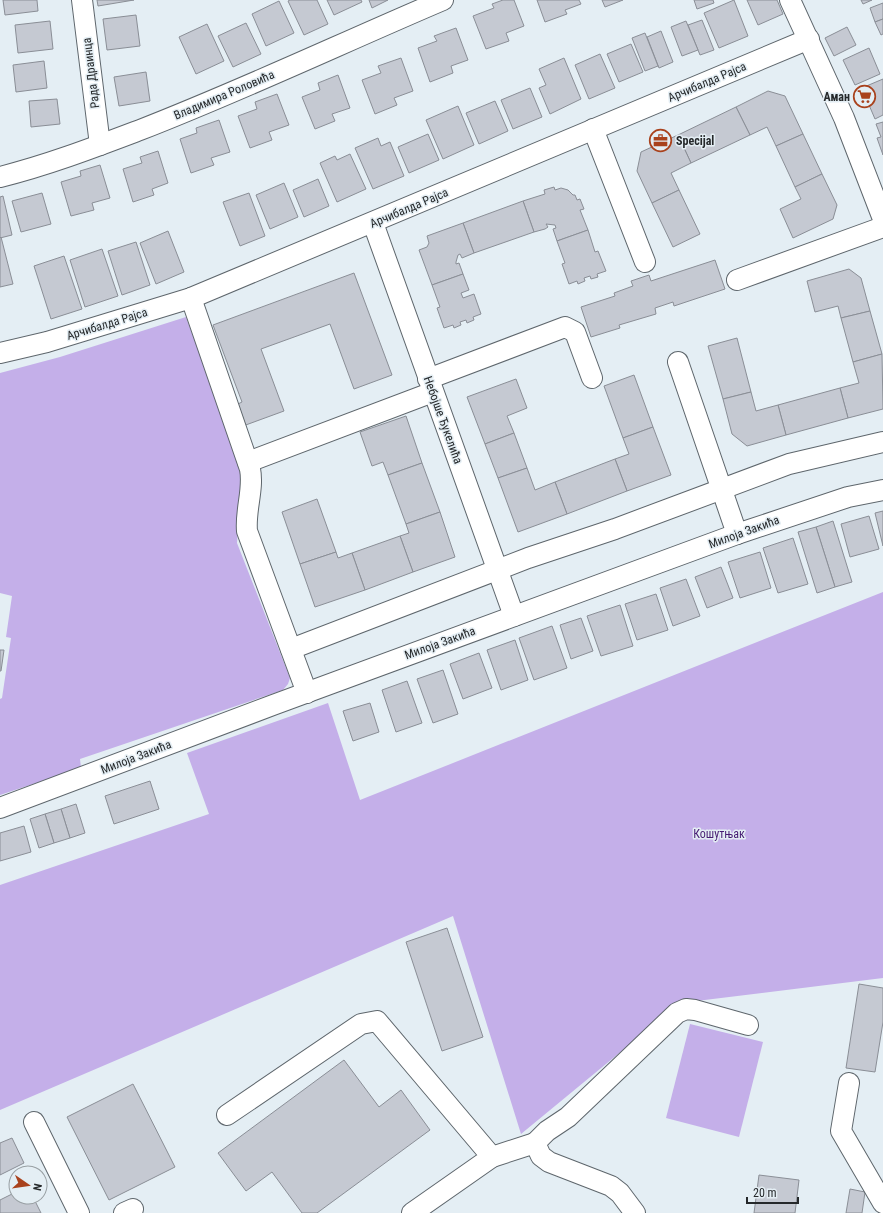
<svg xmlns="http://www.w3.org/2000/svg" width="883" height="1213" viewBox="0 0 883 1213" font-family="'Roboto Condensed',sans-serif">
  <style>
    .green { fill: #c4afe9 }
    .building { fill: #c5c9d2; stroke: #8a8e96 }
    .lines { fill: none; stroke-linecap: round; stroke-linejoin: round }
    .minor-casing { stroke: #5e666c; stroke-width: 22 }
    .minor { stroke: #fff; stroke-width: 20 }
    .labels { text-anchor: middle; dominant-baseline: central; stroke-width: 3; stroke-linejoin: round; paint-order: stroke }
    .street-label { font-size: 12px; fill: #25282a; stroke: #e4eef4 }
    .poi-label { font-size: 12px; font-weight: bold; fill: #25282a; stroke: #e4eef4; text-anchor: end }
    .park-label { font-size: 12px; fill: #461c73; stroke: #e4eef4 }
  </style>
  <rect width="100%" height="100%" fill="#e4eef4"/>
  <g class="green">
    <path d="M 186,317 L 242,469 L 237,543 L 290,678 L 288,684 L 283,690 L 80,759 L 81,768 L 0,795 L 0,699 L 2,698 L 11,638 L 6,637 L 12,596 L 0,593 L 0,373 L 60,357 Z"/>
    <path d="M 883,592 L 883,978 L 680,1003 L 521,1134 L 453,916 L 0,1110 L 0,885 L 209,814 L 187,753 L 328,703 L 360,800 Z"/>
    <path d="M 690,1024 L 763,1042 L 739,1137 L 666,1118 Z"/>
  </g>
  <g class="building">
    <path d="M 3,0 L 37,0 L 38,11 L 5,15 Z"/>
    <path d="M 97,0 L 134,0 L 98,6 Z"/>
    <path d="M 290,0 L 317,0 L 328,24 L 304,35 L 288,1 Z"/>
    <path d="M 327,0 L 361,0 L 362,2 L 334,15 Z"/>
    <path d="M 369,0 L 388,0 L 372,8 Z"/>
    <path d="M 503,0 L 514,0 L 524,26 L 506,33 L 509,41 L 486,49 L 473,16 L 494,8 L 492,4 Z"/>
    <path d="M 537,0 L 579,0 L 581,4 L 565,10 L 567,14 L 545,22 Z"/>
    <path d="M 602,0 L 623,0 L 605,7 Z"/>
    <path d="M 694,0 L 713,0 L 714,3 L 697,9 Z"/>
    <path d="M 734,0 L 748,36 L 719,48 L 704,13 Z"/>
    <path d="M 747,0 L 777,0 L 783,14 L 758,25 Z"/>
    <path d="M 861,0 L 872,0 L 863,4 Z"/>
    <path d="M 279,1 L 294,33 L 266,46 L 252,14 Z"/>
    <path d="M 883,3 L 883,19 L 875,22 L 870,8 Z"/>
    <path d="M 136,15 L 140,46 L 107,50 L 103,19 Z"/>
    <path d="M 883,19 L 883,34 L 881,35 L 875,22 Z"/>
    <path d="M 702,20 L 714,50 L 700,55 L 688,25 Z"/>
    <path d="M 50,21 L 53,49 L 18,53 L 15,25 Z"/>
    <path d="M 686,21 L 698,50 L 682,56 L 671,27 Z"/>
    <path d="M 246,23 L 261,54 L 233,67 L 218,36 Z"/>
    <path d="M 207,24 L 224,61 L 196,74 L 179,37 Z"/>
    <path d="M 847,27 L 856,45 L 834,56 L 825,38 Z"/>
    <path d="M 456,28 L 468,60 L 451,66 L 453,73 L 430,82 L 418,48 L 437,41 L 434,36 Z"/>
    <path d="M 661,31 L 673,62 L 659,68 L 647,37 Z"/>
    <path d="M 645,33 L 658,66 L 645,71 L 632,38 Z"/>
    <path d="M 631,44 L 643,72 L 619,82 L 607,54 Z"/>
    <path d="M 869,48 L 880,74 L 855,85 L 843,60 Z"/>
    <path d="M 600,54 L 615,88 L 589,99 L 575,65 Z"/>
    <path d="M 401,58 L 413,91 L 394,98 L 397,105 L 375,114 L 362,80 L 381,73 L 378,66 Z"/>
    <path d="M 564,58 L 581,99 L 550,114 L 539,88 L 546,85 L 539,69 Z"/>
    <path d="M 44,61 L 47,88 L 16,92 L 13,65 Z"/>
    <path d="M 146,72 L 150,101 L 119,106 L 114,77 Z"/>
    <path d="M 338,75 L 350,108 L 332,114 L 335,121 L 315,129 L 302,97 L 320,90 L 318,83 Z"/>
    <path d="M 883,79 L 883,115 L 875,119 L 869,105 L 864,107 L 857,90 Z"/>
    <path d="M 530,88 L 542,117 L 513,129 L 501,100 Z"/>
    <path d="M 768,91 L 785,96 L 803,134 L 776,146 L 767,127 L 750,135 L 736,107 Z"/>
    <path d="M 277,94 L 289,125 L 269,132 L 272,140 L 250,148 L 238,116 L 257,109 L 255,102 Z"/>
    <path d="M 57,99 L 60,124 L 31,127 L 29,101 Z"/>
    <path d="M 495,101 L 508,131 L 479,144 L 466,113 Z"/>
    <path d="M 458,106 L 474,145 L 443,159 L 426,120 Z"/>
    <path d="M 736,107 L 750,135 L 691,163 L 678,135 Z"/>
    <path d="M 219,120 L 230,152 L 211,158 L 214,165 L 191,173 L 180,139 L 197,133 L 196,128 Z"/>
    <path d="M 883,122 L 883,155 L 877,138 L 881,137 L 876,124 Z"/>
    <path d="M 428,134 L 439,160 L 409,173 L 398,147 Z"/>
    <path d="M 803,134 L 822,174 L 795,187 L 776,146 Z"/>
    <path d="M 678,135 L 691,163 L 671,173 L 679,190 L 652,203 L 637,171 L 641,152 Z"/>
    <path d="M 378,138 L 381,146 L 390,142 L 404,176 L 373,189 L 355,148 Z"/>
    <path d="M 158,151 L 168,183 L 152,189 L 154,195 L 133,202 L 123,169 L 142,163 L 140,157 Z"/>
    <path d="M 350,154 L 366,189 L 337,202 L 320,163 L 335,156 L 337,160 Z"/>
    <path d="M 100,165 L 110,198 L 92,203 L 94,210 L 71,216 L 61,182 L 81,176 L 80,171 Z"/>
    <path d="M 822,174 L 837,205 L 833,219 L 793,238 L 780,209 L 801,199 L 795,187 Z"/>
    <path d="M 318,179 L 329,206 L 304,217 L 293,190 Z"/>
    <path d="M 284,183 L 298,217 L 270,229 L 256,195 Z"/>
    <path d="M 554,187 L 555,190 L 561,188 L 568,190 L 573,195 L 575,195 L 577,200 L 580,199 L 584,209 L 580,210 L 588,230 L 557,241 L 553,229 L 556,228 L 555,225 L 546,224 L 548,227 L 545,229 L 534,232 L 523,201 L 545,194 L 544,190 Z"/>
    <path d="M 679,190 L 700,234 L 673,247 L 652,203 Z"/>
    <path d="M 42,193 L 51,224 L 21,232 L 12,201 Z"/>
    <path d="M 249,193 L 265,236 L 240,246 L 223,202 Z"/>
    <path d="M 3,196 L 12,235 L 0,238 L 0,197 Z"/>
    <path d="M 523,201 L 534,232 L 474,253 L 463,223 Z"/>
    <path d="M 463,223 L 474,253 L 462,258 L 460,254 L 458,255 L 456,262 L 456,264 L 459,263 L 463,274 L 432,285 L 419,250 L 427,247 L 429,243 L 427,236 Z"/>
    <path d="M 588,230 L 595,252 L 598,251 L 606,271 L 597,274 L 598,277 L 591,279 L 590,276 L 584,278 L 585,281 L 578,284 L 577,281 L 569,284 L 562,264 L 565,263 L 557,241 Z"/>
    <path d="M 168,231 L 184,272 L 156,284 L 140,243 Z"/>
    <path d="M 1,237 L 13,284 L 0,287 L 0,238 Z"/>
    <path d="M 136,242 L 150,285 L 122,295 L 108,251 Z"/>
    <path d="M 102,249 L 118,296 L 85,307 L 70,260 Z"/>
    <path d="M 64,256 L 82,309 L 51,319 L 34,266 Z"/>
    <path d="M 715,260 L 725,289 L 674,306 L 673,302 L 655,308 L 656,314 L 619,325 L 620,328 L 591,337 L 581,307 L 615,296 L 614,293 L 633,286 L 631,281 L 649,275 L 651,281 Z"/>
    <path d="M 849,269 L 861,278 L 870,311 L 841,318 L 838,306 L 815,312 L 807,281 Z"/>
    <path d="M 354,273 L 392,375 L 354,389 L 330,324 L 261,349 L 284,411 L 243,426 L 236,405 L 242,402 L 213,325 Z"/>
    <path d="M 463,274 L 469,290 L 461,293 L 463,298 L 474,294 L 481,314 L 473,317 L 474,320 L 467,323 L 466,320 L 460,322 L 461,325 L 454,328 L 453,325 L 444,328 L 437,308 L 440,307 L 432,285 Z"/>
    <path d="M 870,311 L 882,354 L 853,362 L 841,318 Z"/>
    <path d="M 737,338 L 751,392 L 723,399 L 708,346 Z"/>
    <path d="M 882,354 L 883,409 L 848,418 L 840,388 L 859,383 L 853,362 Z"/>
    <path d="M 634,375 L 653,427 L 623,438 L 604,386 Z"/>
    <path d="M 516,379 L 527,408 L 507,416 L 514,433 L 485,444 L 467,397 Z"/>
    <path d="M 840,388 L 848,418 L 786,435 L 778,405 Z"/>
    <path d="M 751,392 L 756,411 L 778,405 L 786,435 L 747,446 L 732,434 L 723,399 Z"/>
    <path d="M 406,416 L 422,463 L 388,475 L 383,462 L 372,466 L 360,432 Z"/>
    <path d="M 653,427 L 671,475 L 627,491 L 615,459 L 629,454 L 623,438 Z"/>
    <path d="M 514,433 L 527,468 L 498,478 L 485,444 Z"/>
    <path d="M 615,459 L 627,491 L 567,514 L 555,482 Z"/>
    <path d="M 422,463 L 440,512 L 406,524 L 388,475 Z"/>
    <path d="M 527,468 L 535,490 L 555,482 L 567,514 L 518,532 L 498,478 Z"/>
    <path d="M 317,499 L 336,552 L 300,564 L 282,512 Z"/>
    <path d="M 883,511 L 883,546 L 875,513 Z"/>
    <path d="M 440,512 L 455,557 L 413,572 L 400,536 L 409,533 L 406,524 Z"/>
    <path d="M 869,516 L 879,549 L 850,557 L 841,524 Z"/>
    <path d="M 833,521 L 852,582 L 835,587 L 816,527 Z"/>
    <path d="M 816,527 L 835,587 L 817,593 L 798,532 Z"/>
    <path d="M 400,536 L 413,572 L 365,590 L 352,553 Z"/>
    <path d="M 793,538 L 808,584 L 778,593 L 763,548 Z"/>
    <path d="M 336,552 L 338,558 L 352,553 L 365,590 L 315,607 L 300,564 Z"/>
    <path d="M 760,552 L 771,588 L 740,598 L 728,562 Z"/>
    <path d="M 721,567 L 733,598 L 707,608 L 695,577 Z"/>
    <path d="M 686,579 L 700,616 L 673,626 L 660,588 Z"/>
    <path d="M 656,594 L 668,630 L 637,640 L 625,604 Z"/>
    <path d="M 620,605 L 633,646 L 601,656 L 587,616 Z"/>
    <path d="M 581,618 L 593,651 L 571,659 L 560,625 Z"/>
    <path d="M 552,626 L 567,668 L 534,680 L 519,638 Z"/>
    <path d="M 515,640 L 528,680 L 501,690 L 487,650 Z"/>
    <path d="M 0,650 L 4,650 L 1,671 L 0,671 Z"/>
    <path d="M 479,653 L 492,688 L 463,699 L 450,664 Z"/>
    <path d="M 443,670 L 458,714 L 433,723 L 417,679 Z"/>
    <path d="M 407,681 L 422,723 L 396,732 L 382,690 Z"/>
    <path d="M 370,703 L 379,732 L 353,741 L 343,711 Z"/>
    <path d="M 150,781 L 159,809 L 114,824 L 105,796 Z"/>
    <path d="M 76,804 L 85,833 L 70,838 L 61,809 Z"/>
    <path d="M 61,809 L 70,838 L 54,843 L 45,814 Z"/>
    <path d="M 45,814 L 54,843 L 39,848 L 30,819 Z"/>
    <path d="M 24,826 L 31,852 L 0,861 L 0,833 Z"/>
    <path d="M 447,928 L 483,1037 L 442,1051 L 406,942 Z"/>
    <path d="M 859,984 L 883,988 L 883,1022 L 875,1072 L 846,1068 Z"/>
    <path d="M 344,1060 L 379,1107 L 401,1090 L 430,1130 L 317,1213 L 302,1213 L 272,1172 L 246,1191 L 218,1153 Z"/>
    <path d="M 133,1084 L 175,1167 L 109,1200 L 67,1117 Z"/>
    <path d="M 12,1138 L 24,1163 L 0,1175 L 0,1143 Z"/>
    <path d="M 759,1175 L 799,1180 L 795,1213 L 754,1213 Z"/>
    <path d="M 850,1189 L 865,1192 L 862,1213 L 846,1213 Z"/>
    <path d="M 16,1192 L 16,1197 L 33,1197 L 41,1213 L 0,1213 L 0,1200 Z"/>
  </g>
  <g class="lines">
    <defs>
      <g id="minor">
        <path d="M 82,0 L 100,145"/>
        <path d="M 790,0 L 844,118 L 883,219"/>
        <path d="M 593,129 L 645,262"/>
        <path d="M 0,177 C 48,165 95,147 140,130 C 243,90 342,43 443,0"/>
        <path d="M 373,223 L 514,616"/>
        <path d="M 737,280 L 883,227"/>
        <path d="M 191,298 L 250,469 C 254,489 245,510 247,531 L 307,693"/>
        <path d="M 0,353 L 47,342 L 191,298 L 809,39"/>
        <path d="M 678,362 L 737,534"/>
        <path d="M 428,379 L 565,327 L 575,332 L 592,378"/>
        <path d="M 248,462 L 433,392"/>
        <path d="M 291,649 L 528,558 L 615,529 L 789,464 L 883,442"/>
        <path d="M 0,808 L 273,705 L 737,534 L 848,497 L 883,490"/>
        <path d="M 849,1083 L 841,1131 L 883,1203"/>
        <path d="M 227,1115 L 361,1024 L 377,1021 L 492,1157 L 412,1213"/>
        <path d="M 34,1122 L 79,1213"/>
        <path d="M 492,1157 L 535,1143"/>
        <path d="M 124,1213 L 133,1209"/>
        <path d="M 635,1213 L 620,1193 L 611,1186 L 549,1162 L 541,1156 L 535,1143 L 547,1131 L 568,1117 L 677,1013 L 686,1009 L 695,1010 L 748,1025"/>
      </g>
    </defs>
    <use href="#minor" class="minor-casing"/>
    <use href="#minor" class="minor"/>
  </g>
  <defs>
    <symbol id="supermarket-ring" viewBox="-11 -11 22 22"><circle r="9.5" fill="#e4eef4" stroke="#a9421d" stroke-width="1.5"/><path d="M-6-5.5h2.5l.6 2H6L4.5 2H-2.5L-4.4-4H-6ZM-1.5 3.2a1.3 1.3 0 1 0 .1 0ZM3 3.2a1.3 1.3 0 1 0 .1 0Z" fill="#a9421d"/></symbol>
    <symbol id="office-ring" viewBox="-11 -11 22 22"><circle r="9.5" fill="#e4eef4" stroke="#a9421d" stroke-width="1.5"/><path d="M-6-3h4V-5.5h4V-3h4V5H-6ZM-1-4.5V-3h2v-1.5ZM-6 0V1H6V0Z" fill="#a9421d"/></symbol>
  </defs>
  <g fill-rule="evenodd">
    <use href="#supermarket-ring" x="852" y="84" width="25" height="25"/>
    <use href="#office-ring" x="648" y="128" width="25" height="25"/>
  </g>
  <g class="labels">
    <g class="street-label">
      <text transform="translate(91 73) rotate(-97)">Рада Драинца</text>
      <text transform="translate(707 82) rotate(-23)">Арчибалда Рајса</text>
      <text transform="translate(224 95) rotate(-23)">Владимира Роловића</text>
      <text transform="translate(409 208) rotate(-23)">Арчибалда Рајса</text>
      <text transform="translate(107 324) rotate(-17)">Арчибалда Рајса</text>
      <text transform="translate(443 420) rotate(70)">Небојше Ђукелића</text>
      <text transform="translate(744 532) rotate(-20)">Милоја Закића</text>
      <text transform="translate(440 643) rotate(-20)">Милоја Закића</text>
      <text transform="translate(136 757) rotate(-21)">Милоја Закића</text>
    </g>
    <g class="poi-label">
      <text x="850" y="97">Аман</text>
      <text x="676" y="141" text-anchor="start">Specijal</text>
    </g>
    <g class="park-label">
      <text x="719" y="834">Кошутњак</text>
    </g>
  </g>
  <g transform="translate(28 1185) rotate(103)"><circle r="19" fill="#e4eef4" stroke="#989fa3"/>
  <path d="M0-3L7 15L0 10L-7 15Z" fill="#a9421d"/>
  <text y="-6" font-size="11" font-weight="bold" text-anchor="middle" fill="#25282a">N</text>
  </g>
  <path d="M747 1197v6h51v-6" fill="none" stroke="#25282a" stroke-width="2"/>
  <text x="753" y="1197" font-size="12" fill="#25282a" stroke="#e4eef4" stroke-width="3" paint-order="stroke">20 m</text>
</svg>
